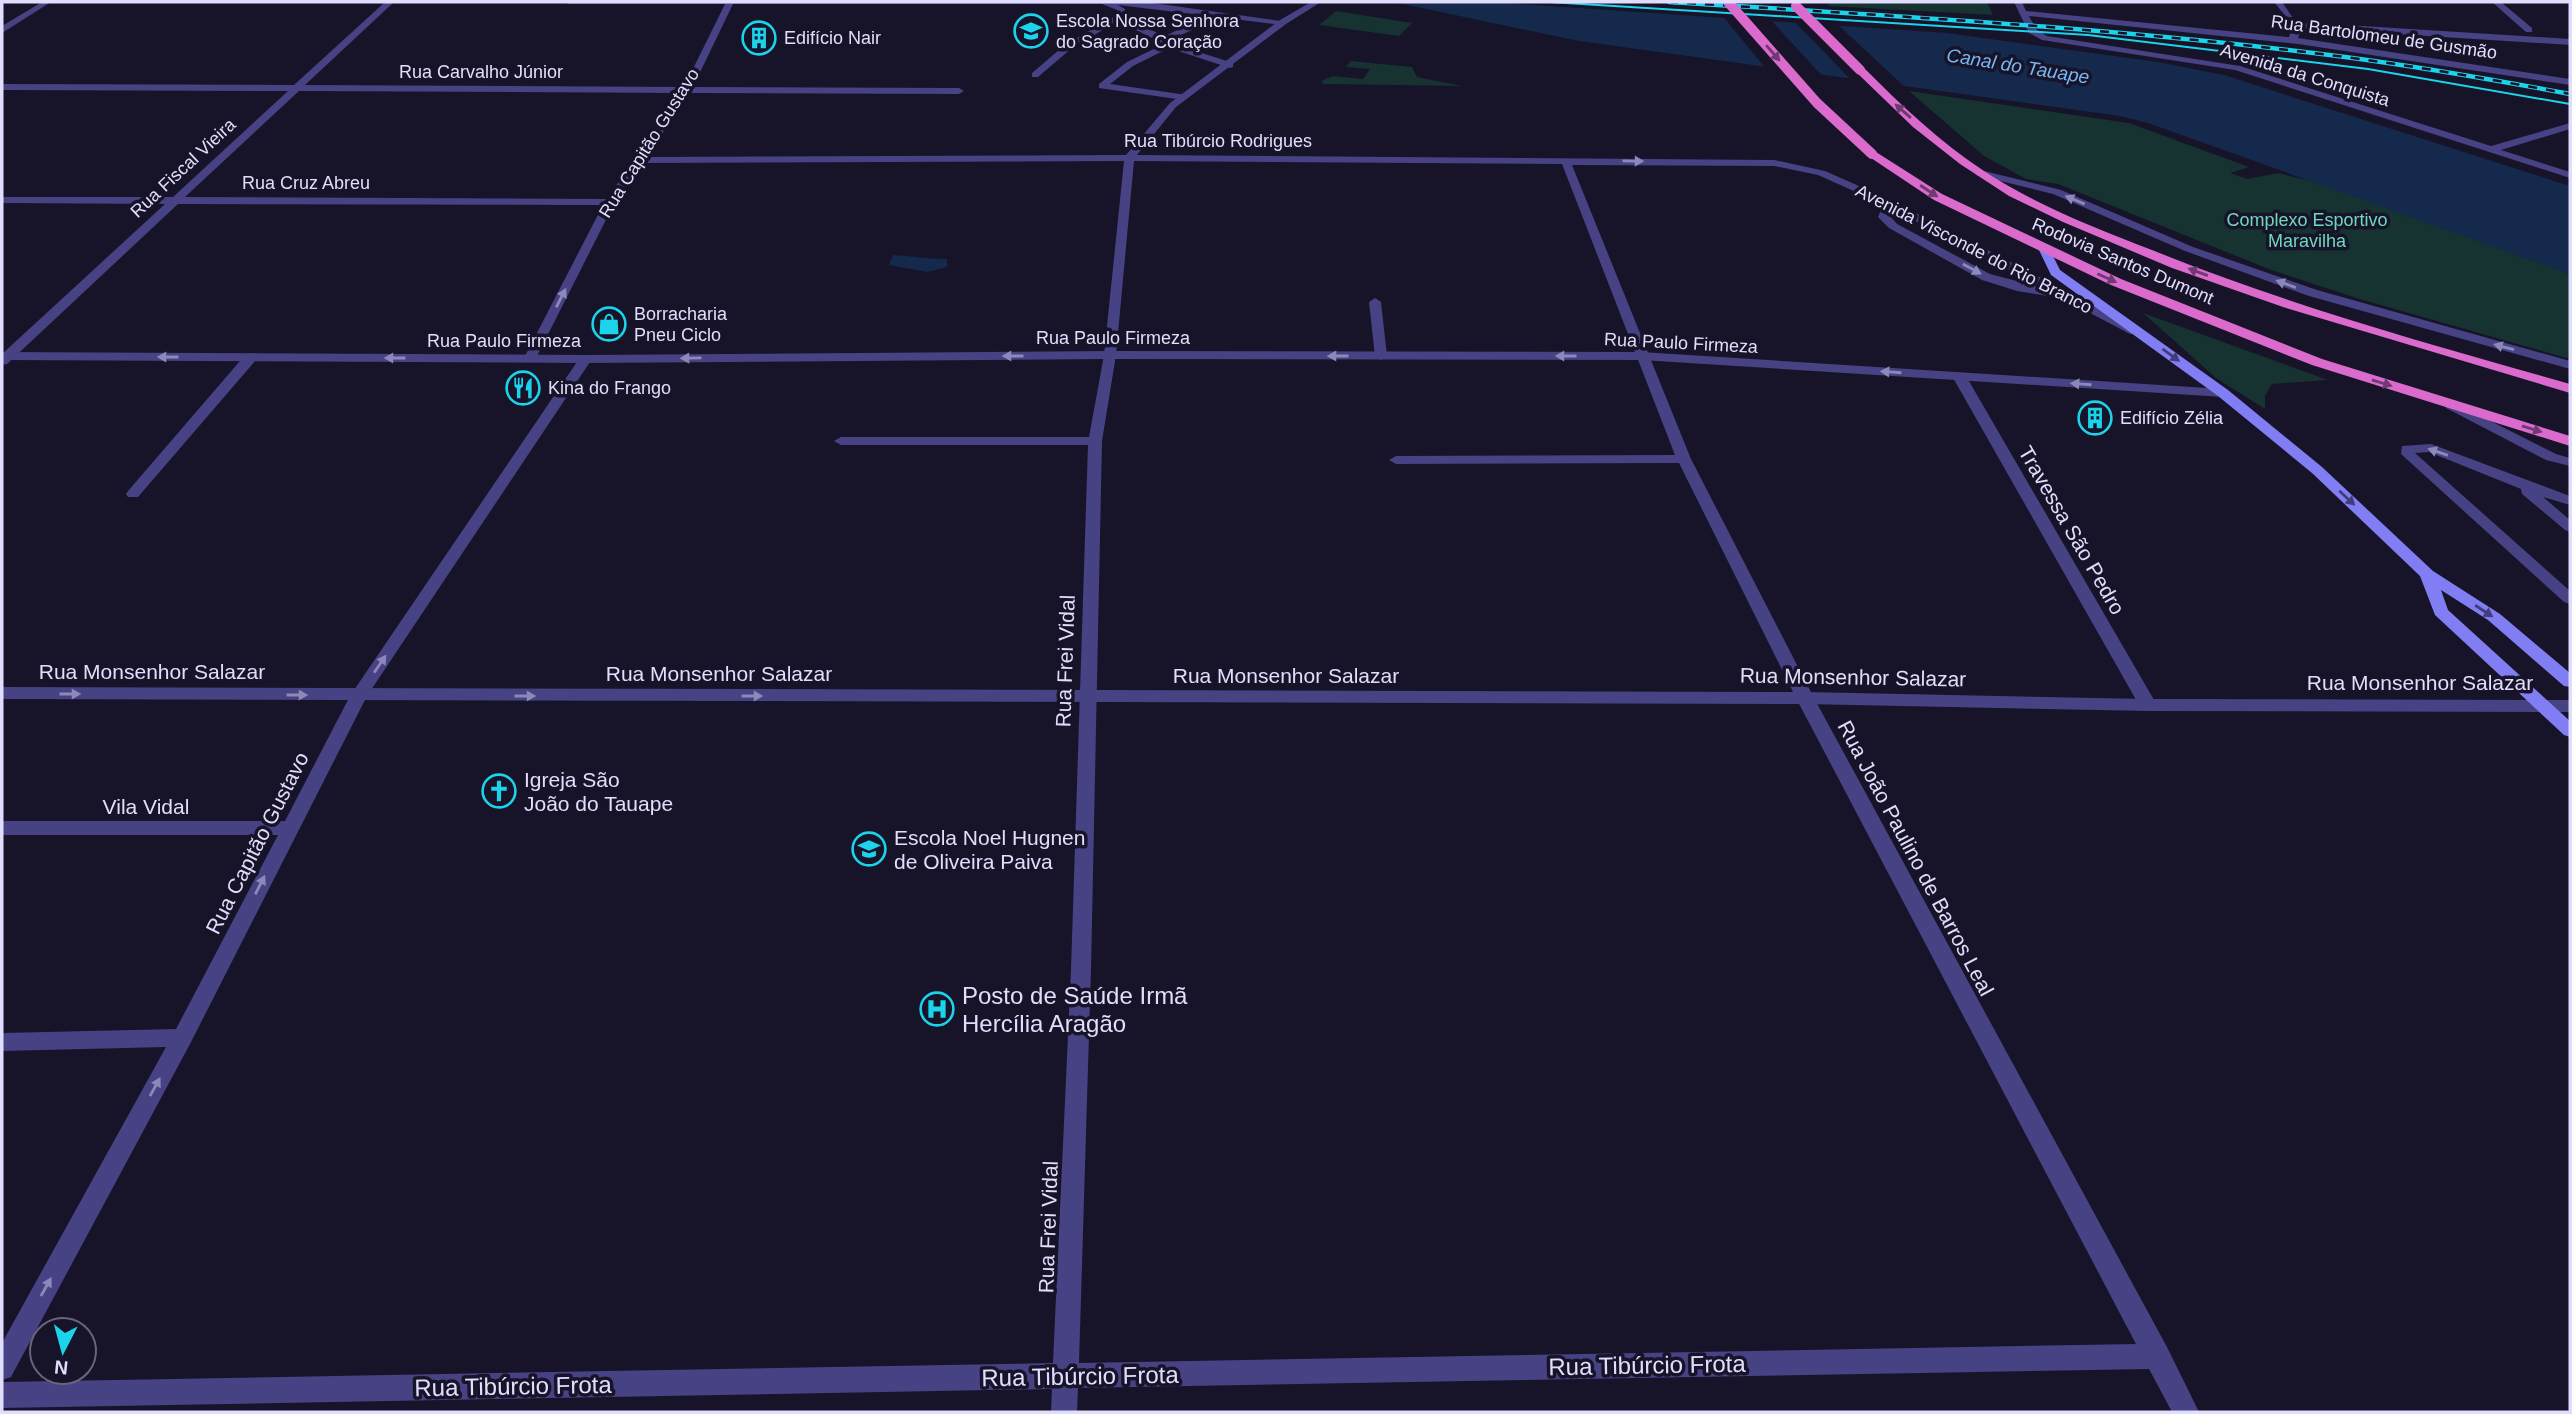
<svg xmlns="http://www.w3.org/2000/svg" width="2572" height="1414" viewBox="0 0 2572 1414" font-family="Helvetica,sans-serif">
  <style>
    .green { fill: #163231 }
    .water { fill: #14294b }
    .pier { fill: #171328 }
    .lines { fill: none; stroke-linecap: round; stroke-linejoin: round }
    .service { fill: #464283; fill-rule: evenodd }
    .minor { fill: #464283; fill-rule: evenodd }
    .tertiary { fill: #464283; fill-rule: evenodd }
    .secondary { fill: #817df3; fill-rule: evenodd }
    .trunk { fill: #da6acc; fill-rule: evenodd }
    .tram { stroke: #1bd3ea; stroke-width: 2 }
    .rail-casing { stroke: #1bd3ea; stroke-width: 4.5 }
    .rail { stroke: #171328; stroke-width: 2.5; stroke-dasharray: 9; stroke-linecap: butt }
    .trunk-bridge { stroke: #da6acc; stroke-width: 10 }
    .oneway { fill: #6f3a72 }
    .oneway2 { fill: #8c88b9 }
    .oneway3 { fill: #413d79 }
    .labels { text-anchor: middle; dominant-baseline: central; stroke-width: 7; stroke-linejoin: round; paint-order: stroke }
    .far-poi-label { font-size: 18px; fill: #e1ddfc; stroke: #171328; text-anchor: start }
    .far-street-label { font-size: 18px; fill: #e1ddfc; stroke: #171328 }
    .far-park-label { font-size: 18px; fill: #6fd7be; stroke: #171328 }
    .far-water-label { font-size: 19px; font-style: italic; fill: #75b7f2; stroke: #171328 }
    .street-label { font-size: 21px; fill: #e1ddfc; stroke: #171328 }
    .poi-label { font-size: 21px; fill: #e1ddfc; stroke: #171328; text-anchor: start }
    .near-poi-label { font-size: 24px; fill: #e1ddfc; stroke: #171328; text-anchor: start }
    .near-street-label { font-size: 24px; fill: #e1ddfc; stroke: #171328 }
  </style>
  <rect width="100%" height="100%" fill="#171328"/>
  <g class="green">
    <path d="M 1828,2 L 1987,2 L 1993,15 L 1829,6 Z"/>
    <path d="M 1336,11 L 1412,23 L 1399,36 L 1319,25 Z"/>
    <path d="M 1351,61 L 1412,67 L 1417,77 L 1462,86 L 1323,84 L 1321,81 L 1333,76 L 1363,79 L 1370,69 L 1346,67 Z"/>
    <path d="M 1909,91 L 2129,123 L 2249,167 L 2230,173 L 2248,179 L 2278,173 L 2319,183 L 2570,274 L 2570,359 L 2363,300 L 2271,270 L 2058,184 L 2026,179 L 1984,156 Z"/>
    <path d="M 2143,313 L 2328,380 L 2272,384 L 2265,396 L 2265,409 L 2216,378 Z"/>
  </g>
  <g class="water">
    <path d="M 1393,2 L 1489,2 L 1947,33 L 2158,62 L 2224,75 L 2570,186 L 2570,274 L 2148,123 L 2120,116 L 1579,41 Z"/>
    <path d="M 893,255 C 912,256 928,259 947,259 L 947,267 L 927,272 L 889,265 Z"/>
  </g>
  <g class="pier">
    <path d="M 1721,14 L 1768,17 L 1825,79 L 1768,71 Z"/>
    <path d="M 1792,19 L 1835,22 L 1908,90 L 1854,83 Z"/>
  </g>
  <g class="lines">
    <g class="service">
      <path d="M 1097,2 L 1146,2 L 1287,22 L 1283,25 L 1118,5 L 1125,9 L 1125,19 L 1165,36 L 1188,25 L 1194,25 L 1194,29 L 1171,40 L 1177,45 L 1233,63 L 1233,67 L 1230,68 L 1169,48 L 1133,66 L 1110,84 L 1187,95 L 1187,99 L 1184,100 L 1099,88 L 1099,84 L 1127,62 L 1164,44 L 1118,21 L 1072,48 L 1038,77 L 1032,77 L 1032,73 L 1066,44 L 1117,15 L 1117,10 Z"/>
      <path d="M 1980,170 L 2061,190 L 2193,247 L 2317,290 L 2570,361 L 2570,369 L 2309,296 L 2185,251 L 2053,194 L 1976,175 L 1975,173 Z"/>
      <path d="M 1889,200 L 1894,203 L 1890,216 L 1897,224 L 1990,274 L 2066,294 L 2060,298 L 2017,291 L 1982,280 L 1889,228 L 1878,217 L 1884,203 Z"/>
      <path d="M 1375,298 L 1381,302 L 1387,356 L 1381,360 L 1375,356 L 1369,302 Z"/>
      <path d="M 251,353 L 256,354 L 256,360 L 138,497 L 128,497 L 126,494 L 128,491 L 246,354 Z"/>
      <path d="M 2451,401 L 2556,454 L 2570,458 L 2570,466 L 2546,460 L 2446,408 L 2444,405 Z"/>
      <path d="M 2431,444 L 2570,496 L 2570,505 L 2543,497 L 2570,520 L 2570,532 L 2565,530 L 2522,494 L 2521,489 L 2429,452 L 2415,453 L 2570,591 L 2570,604 L 2564,602 L 2401,454 L 2402,446 Z"/>
    </g>
    <g class="minor">
      <path d="M 42,2 L 51,2 L 2,33 L 2,26 Z"/>
      <path d="M 385,2 L 394,2 L 305,85 L 684,87 L 725,4 L 569,4 L 565,2 L 1105,2 L 1101,4 L 733,4 L 693,87 L 959,88 L 964,91 L 959,94 L 690,93 L 646,157 L 1126,155 L 1170,103 L 1280,20 L 1311,2 L 1321,2 L 1286,24 L 1176,107 L 1137,155 L 1774,160 L 1825,171 L 1893,201 L 2138,328 L 2138,334 L 2130,334 L 1885,205 L 1818,175 L 1774,166 L 1572,165 L 1691,459 L 1814,698 L 2167,1347 L 2199,1412 L 2172,1412 L 2149,1369 L 1078,1388 L 1077,1412 L 1051,1412 L 1052,1389 L 2,1408 L 2,1382 L 1053,1363 L 1071,969 L 1088,445 L 841,445 L 834,441 L 841,437 L 1089,437 L 1104,355 L 1124,161 L 642,163 L 615,202 L 536,358 L 530,362 L 524,358 L 603,205 L 178,204 L 7,364 L 2,365 L 2,354 L 165,204 L 2,203 L 2,197 L 173,197 L 288,91 L 2,90 L 2,84 L 294,85 ZM 299,91 L 680,93 L 607,199 L 185,197 ZM 1134,161 L 1562,164 L 1675,455 L 1396,456 L 1389,460 L 1396,464 L 1679,463 L 1796,698 L 2136,1344 L 1079,1363 L 1091,969 L 1102,441 L 1116,355 Z"/>
      <path d="M 2014,2 L 2022,2 L 2026,11 L 2289,37 L 2291,30 L 2297,24 L 2315,23 L 2570,39 L 2570,45 L 2315,29 L 2302,29 L 2298,38 L 2570,79 L 2570,85 L 2298,44 L 2029,16 L 2036,29 L 2047,36 L 2240,66 L 2491,146 L 2570,123 L 2570,129 L 2501,150 L 2570,172 L 2570,178 L 2235,70 L 2042,40 L 2029,33 Z"/>
      <path d="M 2274,2 L 2282,2 L 2293,18 L 2287,18 Z"/>
      <path d="M 2492,2 L 2501,2 L 2532,28 L 2532,32 L 2526,32 Z"/>
      <path d="M 586,355 L 592,359 L 367,696 L 190,1044 L 11,1377 L 2,1380 L 2,1343 L 166,1047 L 2,1051 L 2,1033 L 176,1029 L 278,835 L 2,835 L 2,821 L 285,821 L 350,696 L 581,356 Z"/>
      <path d="M 1959,372 L 1966,376 L 2157,705 L 2154,709 L 2142,709 L 2139,705 L 1952,376 Z"/>
    </g>
    <g class="tertiary">
      <path d="M 1110,351 L 1641,352 L 2223,389 L 2230,393 L 2223,397 L 1641,360 L 1110,359 L 586,363 L 2,360 L 2,352 L 586,355 Z"/>
      <path d="M 2,687 L 1805,692 L 2148,699 L 2570,700 L 2570,712 L 2148,711 L 1805,704 L 2,699 Z"/>
    </g>
    <path class="secondary" d="M 2041,248 L 2049,248 L 2060,270 L 2228,390 L 2322,467 L 2433,571 L 2500,614 L 2570,673 L 2570,687 L 2564,686 L 2488,620 L 2441,590 L 2448,610 L 2570,721 L 2570,737 L 2564,735 L 2435,615 L 2420,576 L 2312,473 L 2218,396 L 2051,275 L 2039,250 Z"/>
    <g class="trunk">
      <path d="M 1856,68 L 1864,68 C 1901,105 1940,142 1984,171 C 2036,205 2095,228 2152,250 C 2288,305 2429,344 2570,384 L 2570,393 L 2283,307 L 2172,268 L 2063,222 L 2009,196 L 1960,164 L 1913,127 L 1856,72 Z"/>
      <path d="M 1868,152 L 1876,152 L 1942,194 L 2121,279 L 2322,359 L 2570,436 L 2570,446 L 2312,365 L 2111,285 L 1934,200 L 1868,156 Z"/>
    </g>
    <path class="tram" d="M 1549,2 L 2088,35 L 2368,69 L 2570,104"/>
    <defs>
      <path id="rail" d="M 1669,2 C 1895,16 2121,28 2345,57 C 2421,67 2495,80 2570,94"/>
    </defs>
    <use href="#rail" class="rail-casing"/>
    <use href="#rail" class="rail"/>
    <g class="trunk-bridge">
      <path d="M 1728,2 L 1817,103 L 1872,154"/>
      <path d="M 1796,6 L 1860,70"/>
    </g>
  </g>
  <defs><path id="oneway-solid" d="M-6-.8H1V-3.2L6.5 0L1 3.2V.8H-6Z" transform="scale(1.75)"/></defs>
  <g class="oneway">
    <use href="#oneway-solid" transform="translate(1773 53) rotate(49)"/>
    <use href="#oneway-solid" transform="translate(1903 111) rotate(-139)"/>
    <use href="#oneway-solid" transform="translate(1929 191) rotate(33)"/>
    <use href="#oneway-solid" transform="translate(2198 272) rotate(-160)"/>
    <use href="#oneway-solid" transform="translate(2107 278) rotate(24)"/>
    <use href="#oneway-solid" transform="translate(2382 383) rotate(17)"/>
    <use href="#oneway-solid" transform="translate(2532 429) rotate(17)"/>
  </g>
  <g class="oneway2">
    <use href="#oneway-solid" transform="translate(1633 161) rotate(1)"/>
    <use href="#oneway-solid" transform="translate(2075 200) rotate(-157)"/>
    <use href="#oneway-solid" transform="translate(1972 269) rotate(29)"/>
    <use href="#oneway-solid" transform="translate(2286 284) rotate(-160)"/>
    <use href="#oneway-solid" transform="translate(561 298) rotate(-63)"/>
    <use href="#oneway-solid" transform="translate(2504 347) rotate(-165)"/>
    <use href="#oneway-solid" transform="translate(1013 356) rotate(180)"/>
    <use href="#oneway-solid" transform="translate(1338 356) rotate(-180)"/>
    <use href="#oneway-solid" transform="translate(1566 356) rotate(-180)"/>
    <use href="#oneway-solid" transform="translate(168 357) rotate(-180)"/>
    <use href="#oneway-solid" transform="translate(395 358) rotate(-180)"/>
    <use href="#oneway-solid" transform="translate(691 358) rotate(179)"/>
    <use href="#oneway-solid" transform="translate(1891 372) rotate(-176)"/>
    <use href="#oneway-solid" transform="translate(2081 384) rotate(-176)"/>
    <use href="#oneway-solid" transform="translate(2438 452) rotate(-161)"/>
    <use href="#oneway-solid" transform="translate(380 664) rotate(-56)"/>
    <use href="#oneway-solid" transform="translate(70 694)"/>
    <use href="#oneway-solid" transform="translate(297 695)"/>
    <use href="#oneway-solid" transform="translate(525 696)"/>
    <use href="#oneway-solid" transform="translate(752 696)"/>
    <use href="#oneway-solid" transform="translate(260 885) rotate(-63)"/>
    <use href="#oneway-solid" transform="translate(155 1087) rotate(-61)"/>
    <use href="#oneway-solid" transform="translate(46 1287) rotate(-61)"/>
  </g>
  <g class="oneway3">
    <use href="#oneway-solid" transform="translate(2171 355) rotate(36)"/>
    <use href="#oneway-solid" transform="translate(2347 498) rotate(43)"/>
    <use href="#oneway-solid" transform="translate(2484 611) rotate(33)"/>
  </g>
  <defs>
    <symbol id="school-ring" viewBox="-11 -11 22 22"><circle r="9.5" fill="#171328" stroke="#1bd3ea" stroke-width="1.5"/><path d="M0-5L7-2L0 1L-7-2ZM-4 1L0 2.5L4 1V4Q0 6-4 4Z" fill="#1bd3ea"/></symbol>
    <symbol id="building-ring" viewBox="-11 -11 22 22"><circle r="9.5" fill="#171328" stroke="#1bd3ea" stroke-width="1.5"/><path d="M-4-6H4V6H1V3H-1V6H-4ZM-2.5-4.3h1.7v1.8h-1.7ZM.8-4.3h1.7v1.8H.8ZM-2.5-1h1.7V.8h-1.7ZM.8-1h1.7V.8H.8Z" fill="#1bd3ea"/></symbol>
    <symbol id="shop-ring" viewBox="-11 -11 22 22"><circle r="9.5" fill="#171328" stroke="#1bd3ea" stroke-width="1.5"/><path d="M-5-2.5h2.3a2.7 3.5 0 0 1 5.4 0H5L5.5 6h-11ZM-1.5-2.5h3a1.5 2.3 0 0 0-3 0Z" fill="#1bd3ea"/></symbol>
    <symbol id="restaurant-ring" viewBox="-11 -11 22 22"><circle r="9.5" fill="#171328" stroke="#1bd3ea" stroke-width="1.5"/><path d="M-5-6h1v4h1v-4h1v4h1v-4h1v5L-1.5 .5V6h-2V.5L-5-1ZM5-6V6H3V1.5H1.5Q1.5-4 5-6Z" fill="#1bd3ea"/></symbol>
    <symbol id="church-ring" viewBox="-11 -11 22 22"><circle r="9.5" fill="#171328" stroke="#1bd3ea" stroke-width="1.5"/><path d="M-1.2-6h2.4v3.5h3.3v2.4h-3.3V6h-2.4V-.1h-3.3v-2.4h3.3Z" fill="#1bd3ea"/></symbol>
    <symbol id="hospital-ring" viewBox="-11 -11 22 22"><circle r="9.5" fill="#171328" stroke="#1bd3ea" stroke-width="1.5"/><path d="M-5-5h3v3.5h4V-5h3V5h-3V1.5h-4V5h-3Z" fill="#1bd3ea"/></symbol>
  </defs>
  <g fill-rule="evenodd">
    <use href="#school-ring" x="1012" y="12" width="38" height="38"/>
    <use href="#building-ring" x="740" y="19" width="38" height="38"/>
    <use href="#shop-ring" x="590" y="305" width="38" height="38"/>
    <use href="#restaurant-ring" x="504" y="369" width="38" height="38"/>
    <use href="#building-ring" x="2076" y="399" width="38" height="38"/>
    <use href="#church-ring" x="480" y="772" width="38" height="38"/>
    <use href="#school-ring" x="850" y="830" width="38" height="38"/>
    <use href="#hospital-ring" x="918" y="990" width="38" height="38"/>
  </g>
  <g class="labels">
    <g class="far-poi-label">
      <text x="1056" y="21">Escola Nossa Senhora<tspan x="1056" dy="21">do Sagrado Coração</tspan></text>
      <text x="784" y="38">Edifício Nair</text>
      <text x="634" y="314">Borracharia<tspan x="634" dy="21">Pneu Ciclo</tspan></text>
      <text x="548" y="388">Kina do Frango</text>
      <text x="2120" y="418">Edifício Zélia</text>
    </g>
    <g class="far-street-label">
      <text transform="translate(2384 37) rotate(8)">Rua Bartolomeu de Gusmão</text>
      <text x="481" y="72">Rua Carvalho Júnior</text>
      <text transform="translate(2305 75) rotate(17)">Avenida da Conquista</text>
      <text x="1218" y="141">Rua Tibúrcio Rodrigues</text>
      <text transform="translate(649 143) rotate(-58)">Rua Capitão Gustavo</text>
      <text transform="translate(183 168) rotate(-43)">Rua Fiscal Vieira</text>
      <text x="306" y="183">Rua Cruz Abreu</text>
      <text transform="translate(1974 249) rotate(27)">Avenida Visconde do Rio Branco</text>
      <text transform="translate(2123 261) rotate(23)">Rodovia Santos Dumont</text>
      <text x="1113" y="338">Rua Paulo Firmeza</text>
      <text x="504" y="341">Rua Paulo Firmeza</text>
      <text transform="translate(1681 343) rotate(3)">Rua Paulo Firmeza</text>
    </g>
    <g class="far-park-label">
      <text x="2307" y="220">Complexo Esportivo<tspan x="2307" dy="21">Maravilha</tspan></text>
    </g>
    <g class="far-water-label">
      <text transform="translate(2018 66) rotate(9)">Canal do Tauape</text>
    </g>
    <g class="street-label">
      <text transform="translate(2072 530) rotate(60)">Travessa São Pedro</text>
      <text transform="translate(1065 661) rotate(-88)">Rua Frei Vidal</text>
      <text x="152" y="671">Rua Monsenhor Salazar</text>
      <text x="719" y="673">Rua Monsenhor Salazar</text>
      <text x="1286" y="675">Rua Monsenhor Salazar</text>
      <text transform="translate(1853 677) rotate(1)">Rua Monsenhor Salazar</text>
      <text x="2420" y="682">Rua Monsenhor Salazar</text>
      <text x="146" y="806">Vila Vidal</text>
      <text transform="translate(257 843) rotate(-63)">Rua Capitão Gustavo</text>
      <text transform="translate(1916 858) rotate(62)">Rua João Paulino de Barros Leal</text>
      <text transform="translate(1048 1227) rotate(-88)">Rua Frei Vidal</text>
    </g>
    <g class="poi-label">
      <text x="524" y="779">Igreja São<tspan x="524" dy="24">João do Tauape</tspan></text>
      <text x="894" y="837">Escola Noel Hugnen<tspan x="894" dy="24">de Oliveira Paiva</tspan></text>
    </g>
    <g class="near-poi-label">
      <text x="962" y="995">Posto de Saúde Irmã<tspan x="962" dy="28">Hercília Aragão</tspan></text>
    </g>
    <g class="near-street-label">
      <text transform="translate(1647 1365) rotate(-1)">Rua Tibúrcio Frota</text>
      <text transform="translate(1080 1376) rotate(-1)">Rua Tibúrcio Frota</text>
      <text transform="translate(513 1386) rotate(-1)">Rua Tibúrcio Frota</text>
    </g>
  </g>
  <rect width="2572" height="1414" fill="none" stroke="#e1ddfc" stroke-width="7"/>
  <g transform="translate(63 1351) rotate(186)"><circle r="33" fill="#171328" stroke="#68647d" stroke-width="2"/>
  <path d="M0-5L12 26L0 18L-12 26Z" fill="#1bd3ea"/>
  <text y="-10" font-size="19" font-weight="bold" text-anchor="middle" fill="#e1ddfc">N</text>
  </g>
</svg>
